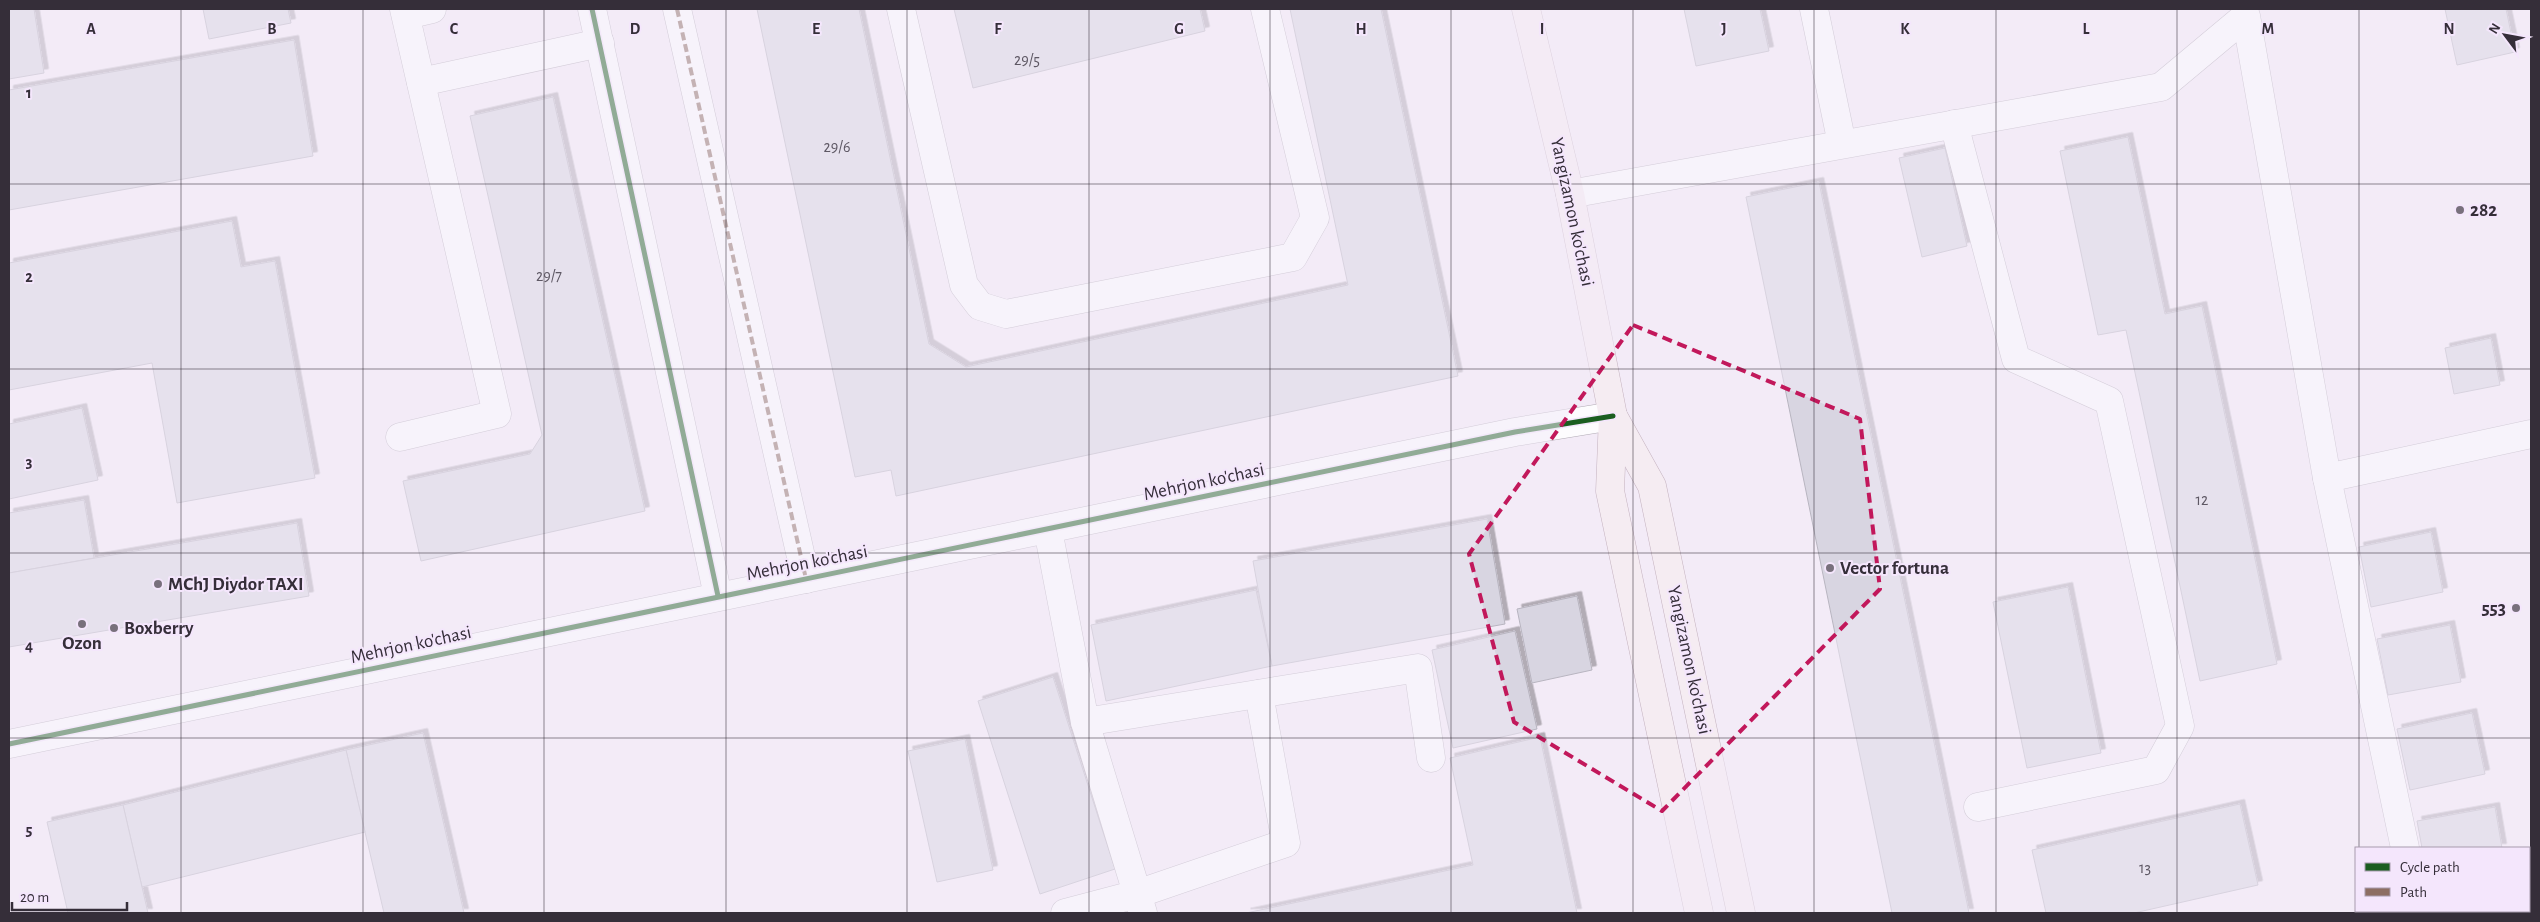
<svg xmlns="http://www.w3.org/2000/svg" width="2540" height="922" viewBox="0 0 2540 922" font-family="'Alegreya Sans',sans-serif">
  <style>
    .building { fill: #d8d5e1; stroke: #b8b5c0; filter: url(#shadow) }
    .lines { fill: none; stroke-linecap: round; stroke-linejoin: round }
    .minor-casing { stroke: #b0aab4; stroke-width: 29 }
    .major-casing { stroke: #c4b2bf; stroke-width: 29 }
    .minor { stroke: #fdfcfe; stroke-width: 28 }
    .major { stroke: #f5ecf2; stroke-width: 28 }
    .quiet { stroke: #8d6e63; stroke-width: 4; stroke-dasharray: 8 4; stroke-linecap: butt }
    .cycleway-casing { stroke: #f4e6fc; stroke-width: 8 }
    .cycleway { stroke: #1b5e20; stroke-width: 5 }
    .marked { fill: none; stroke: #c2185b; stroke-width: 4; stroke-dasharray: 10 6; stroke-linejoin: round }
    .grid { fill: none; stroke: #352e39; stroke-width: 1; stroke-opacity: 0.55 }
    .poi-dot { fill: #78707c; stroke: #f4e6fc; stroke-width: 2 }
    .labels { text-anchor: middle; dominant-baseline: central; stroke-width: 4; stroke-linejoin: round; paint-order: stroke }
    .number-label { font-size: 16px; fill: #5e5864 }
    .poi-label { font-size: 19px; font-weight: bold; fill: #352e39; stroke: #f4e6fc; text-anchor: start }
    .street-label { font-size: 19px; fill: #352e39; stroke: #f4e6fc }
    .grid-label { font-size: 16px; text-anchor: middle; font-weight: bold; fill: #352e39; stroke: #f4e6fc; stroke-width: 4; stroke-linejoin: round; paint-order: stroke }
  </style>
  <defs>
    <filter id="shadow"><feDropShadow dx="4.5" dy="-4.5" stdDeviation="0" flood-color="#0004"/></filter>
  </defs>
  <rect width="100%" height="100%" fill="#f3ebf7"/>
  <g class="building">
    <path d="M 9,9 L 34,9 L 44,73 L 9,79 Z"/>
    <path d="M 203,9 L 288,9 L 291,23 L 209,39 Z"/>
    <path d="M 757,9 L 859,9 L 929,344 L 966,367 L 1348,285 L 1290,9 L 1381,9 L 1458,376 L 896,496 L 891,470 L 855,477 Z"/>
    <path d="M 954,9 L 1200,9 L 1205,31 L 973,88 Z"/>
    <path d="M 1684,9 L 1760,9 L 1769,51 L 1696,66 Z"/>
    <path d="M 2445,9 L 2506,9 L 2515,52 L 2457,65 Z"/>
    <path d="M 294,40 L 313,156 L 9,210 L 9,90 Z"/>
    <path d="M 553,97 L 645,511 L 421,561 L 403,481 L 530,454 L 542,435 L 470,116 Z"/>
    <path d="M 2128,137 L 2165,314 L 2202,306 L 2277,664 L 2200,681 L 2126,330 L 2098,335 L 2060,151 Z"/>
    <path d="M 1945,148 L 1967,246 L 1922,257 L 1899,158 Z"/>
    <path d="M 1819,182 L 1969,913 L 1892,913 L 1746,197 Z"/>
    <path d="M 232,221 L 241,267 L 275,261 L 315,478 L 177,503 L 152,363 L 9,390 L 9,263 Z"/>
    <path d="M 2491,338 L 2500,385 L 2454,394 L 2445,348 Z"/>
    <path d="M 82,408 L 98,480 L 9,499 L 9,424 Z"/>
    <path d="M 84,500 L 94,558 L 9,573 L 9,513 Z"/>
    <path d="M 1487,519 L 1505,624 L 1272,666 L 1253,561 Z"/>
    <path d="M 297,523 L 309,596 L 9,647 L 9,573 Z"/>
    <path d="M 2431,532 L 2443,592 L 2371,607 L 2359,547 Z"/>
    <path d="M 2068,587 L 2101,753 L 2027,768 L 1993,602 Z"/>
    <path d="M 1256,590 L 1272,666 L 1106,701 L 1091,625 Z"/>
    <path d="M 1577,596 L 1592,670 L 1532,683 L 1517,609 Z"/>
    <path d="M 2450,625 L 2461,682 L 2388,695 L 2377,639 Z"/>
    <path d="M 1515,631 L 1537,729 L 1453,748 L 1432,650 Z"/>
    <path d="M 1053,677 L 1115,869 L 1040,894 L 978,701 Z"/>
    <path d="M 2472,713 L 2485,774 L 2410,790 L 2397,729 Z"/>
    <path d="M 423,733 L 464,913 L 384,913 L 365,832 L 346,750 Z"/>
    <path d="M 1540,737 L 1577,913 L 1246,913 L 1473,865 L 1450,758 Z"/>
    <path d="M 965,739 L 993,870 L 937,882 L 908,751 Z"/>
    <path d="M 346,750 L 365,832 L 142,887 L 123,805 Z"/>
    <path d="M 2240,804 L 2258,885 L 2134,913 L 2046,913 L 2032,850 Z"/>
    <path d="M 123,805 L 148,913 L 68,913 L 47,822 Z"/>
    <path d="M 2495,807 L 2502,848 L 2422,848 L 2417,821 Z"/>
    <path d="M 2456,911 L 2514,911 L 2514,913 L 2445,913 Z"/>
  </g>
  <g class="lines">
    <defs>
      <g id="minor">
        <path d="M 592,9 L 718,596"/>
        <path d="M 677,9 L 806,579"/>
        <path d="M 901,9 L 964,285 L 980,306 L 1006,314 L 1293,257 L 1315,218 L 1265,9"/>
        <path d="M 1814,9 L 1842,144"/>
        <path d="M 406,15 L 432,9"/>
        <path d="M 421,82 L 600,43"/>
        <path d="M 1954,124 L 2016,359 L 2109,401 L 2180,726 L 2156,770 L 1978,807"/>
        <path d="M 1570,194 L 2161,87 L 2246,16 L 2327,478 L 2405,848"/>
        <path d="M 400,437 L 497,414 L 404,9"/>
        <path d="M 2327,478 L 2531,434"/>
        <path d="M 1048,530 L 1085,722 L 1418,668 L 1431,758"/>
        <path d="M 1085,722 L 1143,913"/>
        <path d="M 9,744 L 1515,432 L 1613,416"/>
        <path d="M 2419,911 L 2419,913"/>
        <path d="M 1065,913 L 1137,894 L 1286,843 L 1259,694"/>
        <path d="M 2373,913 L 2383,911"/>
      </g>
      <g id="major">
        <path d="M 1526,9 L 1570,194 L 1613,416 L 1610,491 L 1699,913"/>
        <path d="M 1613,416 L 1652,486 L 1741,913"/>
      </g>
    </defs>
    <use href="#minor" class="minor-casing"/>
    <use href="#major" class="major-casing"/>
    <use href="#minor" class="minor"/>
    <use href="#major" class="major"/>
    <path class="quiet" d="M 677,9 L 806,579"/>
    <defs>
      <g id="cycleway">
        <path d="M 592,9 L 718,596"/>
        <path d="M 9,744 L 1515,432 L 1613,416"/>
      </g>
    </defs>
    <use href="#cycleway" class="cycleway-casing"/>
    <use href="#cycleway" class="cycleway"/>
  </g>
  <path d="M0 0H2540V922H0ZM 1633,325 L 1860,419 L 1880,589 L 1662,811 L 1514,722 L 1469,554 Z" fill="#f3ebf7" fill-opacity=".55" fill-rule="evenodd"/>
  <path class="marked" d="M 1633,325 L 1860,419 L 1880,589 L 1662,811 L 1514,722 L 1469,554 Z"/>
  <path class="grid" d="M 181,9 L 181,913M 363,9 L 363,913M 544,9 L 544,913M 726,9 L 726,913M 907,9 L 907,913M 1089,9 L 1089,913M 1270,9 L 1270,913M 1451,9 L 1451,913M 1633,9 L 1633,913M 1814,9 L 1814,913M 1996,9 L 1996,913M 2177,9 L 2177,913M 2359,9 L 2359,848M 9,184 L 2531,184M 9,369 L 2531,369M 9,553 L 2531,553M 9,738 L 2531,738M 2359,911 L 2359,913"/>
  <g class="poi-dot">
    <circle cx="2460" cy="210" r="5"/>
    <circle cx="1830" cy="568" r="5"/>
    <circle cx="158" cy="584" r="5"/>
    <circle cx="2516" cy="608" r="5"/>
    <circle cx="82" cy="624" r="5"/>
    <circle cx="114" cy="628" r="5"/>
  </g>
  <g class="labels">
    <g class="number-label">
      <text x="1027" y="60">29/5</text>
      <text x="837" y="147">29/6</text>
      <text x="549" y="276">29/7</text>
      <text x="2202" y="500">12</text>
      <text x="2145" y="868">13</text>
    </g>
    <g class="poi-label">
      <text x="2470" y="210">282</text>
      <text x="1840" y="568">Vector fortuna</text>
      <text x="168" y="584">MChJ Diydor TAXI</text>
      <text x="2506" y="608" text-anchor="end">553</text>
      <text x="124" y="628">Boxberry</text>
      <text x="82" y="643" text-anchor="middle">Ozon</text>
    </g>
    <g class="street-label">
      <text transform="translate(1572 212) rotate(78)">Yangizamon ko'chasi</text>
      <text transform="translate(1204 482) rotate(-12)">Mehrjon ko'chasi</text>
      <text transform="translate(807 563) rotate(-11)">Mehrjon ko'chasi</text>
      <text transform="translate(411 645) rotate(-12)">Mehrjon ko'chasi</text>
      <text transform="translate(1689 660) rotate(78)">Yangizamon ko'chasi</text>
    </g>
  </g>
  <g class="grid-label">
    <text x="91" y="34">A</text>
    <text x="272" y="34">B</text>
    <text x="454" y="34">C</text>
    <text x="635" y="34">D</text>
    <text x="816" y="34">E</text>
    <text x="998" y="34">F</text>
    <text x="1179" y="34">G</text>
    <text x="1361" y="34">H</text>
    <text x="1542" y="34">I</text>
    <text x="1724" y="34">J</text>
    <text x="1905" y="34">K</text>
    <text x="2086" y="34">L</text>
    <text x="2268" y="34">M</text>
    <text x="2449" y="34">N</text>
    <text x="29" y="98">1</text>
    <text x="29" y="282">2</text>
    <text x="29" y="467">3</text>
    <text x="29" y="651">4</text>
    <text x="29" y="835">5</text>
  </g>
  <rect width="2540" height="922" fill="none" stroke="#352e39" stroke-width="20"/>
  <rect x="2355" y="847" width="175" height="65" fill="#f4e6fc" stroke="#a89cae"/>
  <rect x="2365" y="863" width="25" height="8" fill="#1b5e20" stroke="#a89cae"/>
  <text x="2400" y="872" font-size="15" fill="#352e39">Cycle path</text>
  <rect x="2365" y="888" width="25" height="8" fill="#8d6e63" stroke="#a89cae"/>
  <text x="2400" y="897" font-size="15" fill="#352e39">Path</text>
  <g transform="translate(2505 35) rotate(302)" stroke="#f4e6fc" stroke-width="4" paint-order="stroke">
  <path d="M0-4L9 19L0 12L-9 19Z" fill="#352e39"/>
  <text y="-8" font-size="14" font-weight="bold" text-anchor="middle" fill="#352e39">N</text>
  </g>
  <path d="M12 902v8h115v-8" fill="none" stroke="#352e39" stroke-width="2.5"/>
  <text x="20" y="902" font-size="15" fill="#352e39" stroke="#f4e6fc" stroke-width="4" paint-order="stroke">20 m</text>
</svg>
